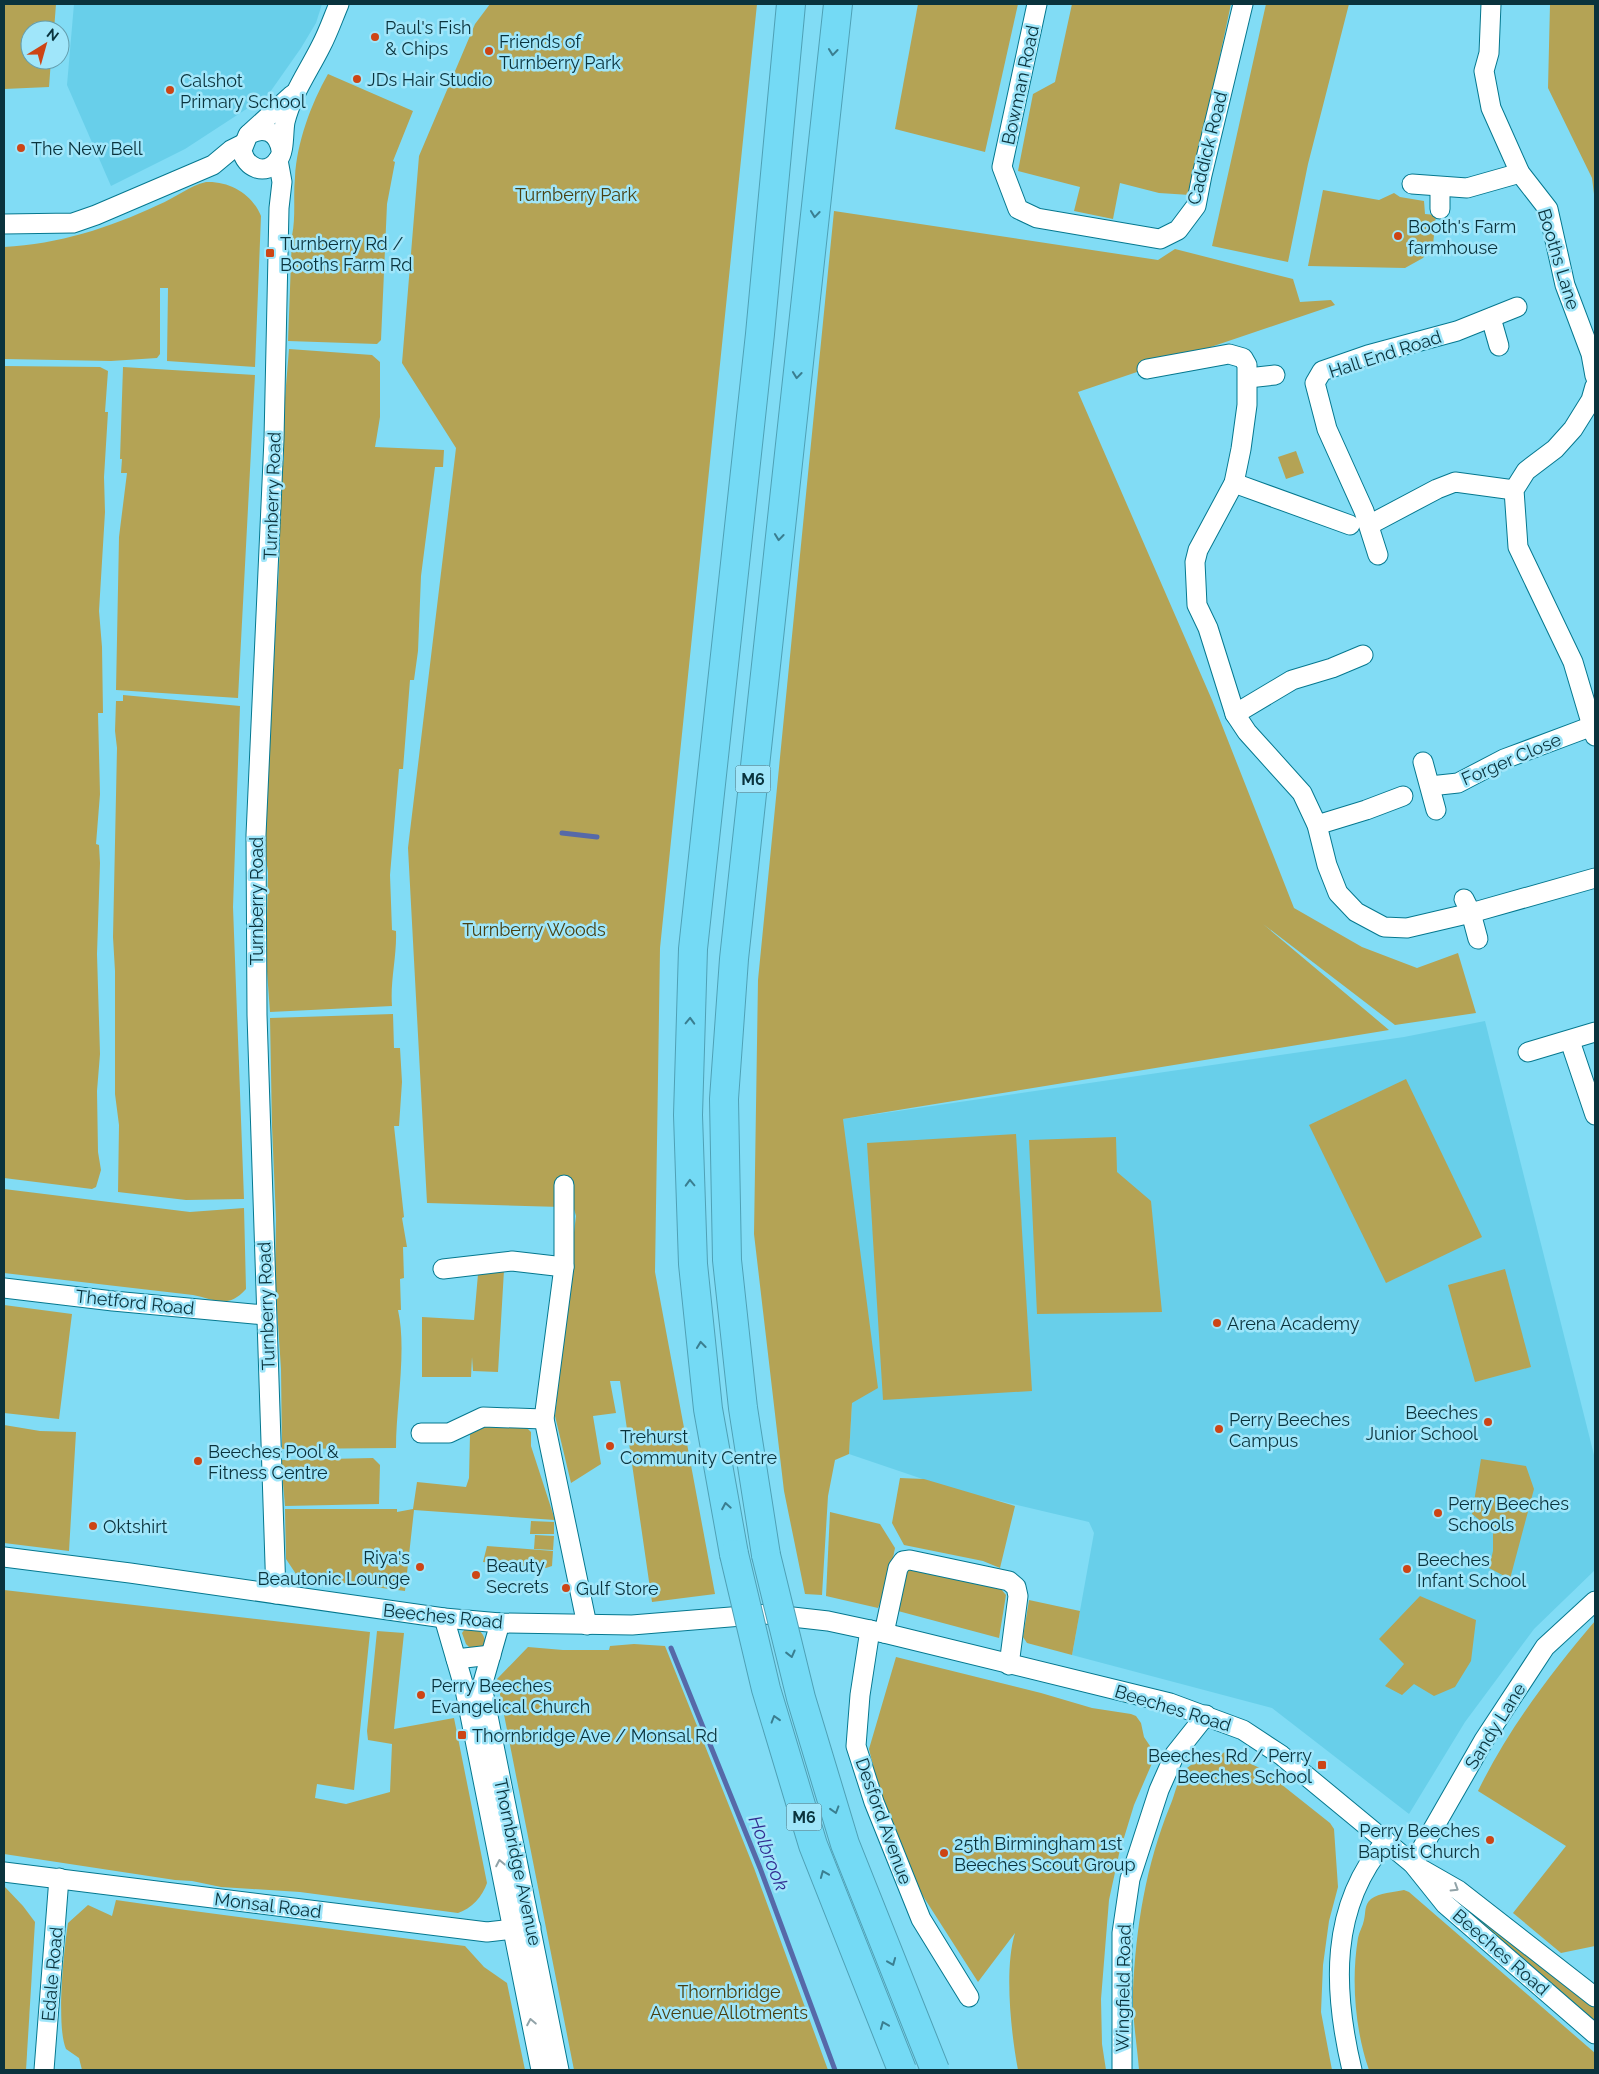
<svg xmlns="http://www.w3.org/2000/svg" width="1599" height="2074" viewBox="0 0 1599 2074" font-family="Raleway,sans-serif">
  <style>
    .built { fill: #68cfea }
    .green { fill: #b4a355 }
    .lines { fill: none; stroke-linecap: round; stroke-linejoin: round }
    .stream { stroke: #5669a8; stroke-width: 5 }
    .minor-casing { stroke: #05788f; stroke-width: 21 }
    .highway-casing { stroke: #4fa0b5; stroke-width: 30 }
    .minor { stroke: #fff; stroke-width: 19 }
    .highway { stroke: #74daf5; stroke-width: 28 }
    .highway-bridge-casing { stroke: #4fa0b5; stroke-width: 30; stroke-linecap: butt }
    .highway-bridge { stroke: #74daf5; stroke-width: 28 }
    .oneway { stroke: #3a7e90 }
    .oneway2 { stroke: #91a3a8 }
    .poi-dot { fill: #cd4515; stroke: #a0e6fa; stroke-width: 2 }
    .labels { text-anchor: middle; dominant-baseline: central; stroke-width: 5; stroke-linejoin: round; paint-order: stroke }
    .shield { fill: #a0e6fa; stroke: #376976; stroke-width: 1 }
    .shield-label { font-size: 16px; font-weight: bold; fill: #0a333d }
    .poi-label { font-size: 18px; fill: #0a333d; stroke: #a0e6fa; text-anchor: start }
    .street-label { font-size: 18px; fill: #0a333d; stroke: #a0e6fa }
    .park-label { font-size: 18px; fill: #494012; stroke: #a0e6fa }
    .water-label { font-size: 19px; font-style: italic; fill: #312c91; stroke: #a0e6fa }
  </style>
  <rect width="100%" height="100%" fill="#81dcf5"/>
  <g class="built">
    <path d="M 74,4 L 322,4 L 316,23 L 301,48 L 268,95 L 185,149 L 111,186 L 67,85 Z"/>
    <path d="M 1485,1021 L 1595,1459 L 1595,1570 L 1534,1629 L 1465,1722 L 1409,1814 L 1272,1708 L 1072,1655 L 1094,1533 L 1089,1522 L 958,1491 L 849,1454 L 852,1403 L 843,1119 L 1404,1037 Z"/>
  </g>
  <g class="green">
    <path d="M 4,4 L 56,4 L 54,30 L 30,30 L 30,60 L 51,60 L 49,87 L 4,89 Z"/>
    <path d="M 490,4 L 757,4 L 660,948 L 655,1272 L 715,1594 L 652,1602 L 620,1381 L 610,1381 L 616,1413 L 593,1416 L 601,1464 L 571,1483 L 555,1416 L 559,1379 L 556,1378 L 576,1216 L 567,1185 L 561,1207 L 427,1203 L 408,848 L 456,448 L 402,363 L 419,156 L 475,24 Z"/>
    <path d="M 918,4 L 1018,4 L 985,152 L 895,129 Z"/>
    <path d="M 1072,4 L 1231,4 L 1190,195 L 1159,193 L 1120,183 L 1113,219 L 1074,211 L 1080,187 L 1018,171 L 1033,94 L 1055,82 Z"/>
    <path d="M 1266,4 L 1349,4 L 1308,164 L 1288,262 L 1212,246 Z"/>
    <path d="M 1550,4 L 1595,4 L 1595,202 L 1592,178 L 1548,88 Z"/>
    <path d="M 328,74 L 413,111 L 393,161 L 395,162 L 387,204 L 381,340 L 377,344 L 288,341 L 292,236 C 296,216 293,197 295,177 C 297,142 311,104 328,74 Z"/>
    <path d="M 206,182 C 230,181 252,194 261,216 L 255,367 L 167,361 L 168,288 L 160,288 L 160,354 L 157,358 L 111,361 L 4,359 L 4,247 C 59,244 109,228 158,205 C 175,198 189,186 206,182 Z"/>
    <path d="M 1323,190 L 1379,200 L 1394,193 L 1400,197 L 1424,201 L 1425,214 L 1436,215 L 1433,245 L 1423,258 L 1405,268 L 1308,266 Z"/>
    <path d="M 834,211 L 1158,260 L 1175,249 L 1293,279 L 1300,302 L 1331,300 L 1335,305 L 1078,392 L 1212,700 L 1294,908 L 1362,947 L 1417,968 L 1458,953 L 1476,1013 L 1395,1025 L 1263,924 L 1389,1030 L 843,1119 L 878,1388 L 852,1403 L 849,1454 L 835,1460 L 828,1496 L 822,1595 L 805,1594 L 784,1491 L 754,1234 L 758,980 Z"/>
    <path d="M 289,349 L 372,355 L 380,362 L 380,417 L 375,447 L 444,450 L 443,467 L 435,467 L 421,576 L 418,651 L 414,680 L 410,680 L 403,769 L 399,769 L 390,875 L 392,930 L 396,931 C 397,956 390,981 392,1006 L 270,1012 L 266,958 L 268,873 L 264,843 L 280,549 L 280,490 L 284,458 L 284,410 Z"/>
    <path d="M 4,366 L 100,367 L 108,371 L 105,412 L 108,412 L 104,477 L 105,512 L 99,611 L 102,647 L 103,713 L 98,713 L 100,794 L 96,844 L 99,845 L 100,863 L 97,954 L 100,1054 L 97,1091 L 98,1152 L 101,1170 L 96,1187 L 92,1189 L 4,1178 Z"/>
    <path d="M 123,367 L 255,375 L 238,698 L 116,690 L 119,537 L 127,473 L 121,473 L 122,459 L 120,459 Z"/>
    <path d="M 1296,451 L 1304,473 L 1286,479 L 1278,457 Z"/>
    <path d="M 123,695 L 240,706 L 233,907 L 244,1199 L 186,1200 L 118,1192 L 119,1125 L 115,1094 L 115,971 L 113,937 L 117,748 L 115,731 L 116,701 L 123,701 Z"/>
    <path d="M 393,1014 L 394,1048 L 400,1048 L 402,1082 L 399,1126 L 394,1126 L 404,1217 L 402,1218 L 407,1247 L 403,1247 L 404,1278 L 400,1279 L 401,1310 L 398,1310 C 407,1350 396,1406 396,1448 L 282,1449 L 281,1369 L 275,1279 L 276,1219 L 272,1126 L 270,1018 Z"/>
    <path d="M 1406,1079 L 1482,1237 L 1386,1283 L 1309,1125 Z"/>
    <path d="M 1016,1134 L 1032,1391 L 883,1400 L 867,1143 Z"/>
    <path d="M 1116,1137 L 1117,1172 L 1151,1201 L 1162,1312 L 1037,1314 L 1029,1140 Z"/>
    <path d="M 4,1189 L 190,1212 L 244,1208 L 246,1289 C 228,1309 217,1300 193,1295 L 4,1273 Z"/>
    <path d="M 1505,1269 L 1531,1367 L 1475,1382 L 1448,1285 Z"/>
    <path d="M 504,1270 L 498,1372 L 473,1371 L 472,1357 L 471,1377 L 422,1377 L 422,1317 L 474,1320 L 478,1274 Z"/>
    <path d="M 4,1305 L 72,1314 L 59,1419 L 4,1413 Z"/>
    <path d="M 4,1425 L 40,1431 L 76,1432 L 69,1551 L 4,1543 Z"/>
    <path d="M 487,1426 L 526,1427 L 531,1432 L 531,1446 L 555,1520 L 414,1510 L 405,1591 L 298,1577 L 286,1559 L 285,1509 L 397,1509 L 397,1512 L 413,1509 L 417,1482 L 466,1487 L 469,1478 L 470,1434 Z"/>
    <path d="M 373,1458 L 380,1465 L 379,1504 L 285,1506 L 281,1460 Z"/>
    <path d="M 1481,1459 L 1526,1466 L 1534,1489 L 1510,1579 L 1489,1568 L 1493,1551 L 1493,1531 L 1472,1514 Z"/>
    <path d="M 900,1478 L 924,1479 L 1015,1506 L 1000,1568 L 983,1561 L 904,1545 L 892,1523 Z"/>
    <path d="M 830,1512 L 880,1524 L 895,1548 L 888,1583 L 878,1608 L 826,1596 Z"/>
    <path d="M 531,1521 L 554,1522 L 554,1534 L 530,1534 Z"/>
    <path d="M 535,1535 L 554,1536 L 553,1550 L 534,1549 Z"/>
    <path d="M 487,1546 L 553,1551 L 552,1566 L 546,1568 L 483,1562 Z"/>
    <path d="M 912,1568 L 1001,1589 L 1006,1595 L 999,1638 L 898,1611 L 904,1571 Z"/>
    <path d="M 4,1590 L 370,1632 L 354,1790 L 317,1784 L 315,1798 L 346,1804 L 390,1792 L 392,1744 L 368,1740 L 367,1731 L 377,1631 L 404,1633 L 394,1729 L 454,1718 L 487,1883 C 483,1896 471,1909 458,1913 L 300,1892 L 221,1887 L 192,1881 L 175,1880 L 4,1854 Z"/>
    <path d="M 1420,1596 L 1476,1620 L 1471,1661 L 1455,1687 L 1434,1696 L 1414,1684 L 1402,1695 L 1385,1686 L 1404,1664 L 1379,1639 Z"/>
    <path d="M 1029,1600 L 1080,1611 L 1072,1655 L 1027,1643 L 1023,1637 Z"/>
    <path d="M 1595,1621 L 1595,1946 L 1561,1953 L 1513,1913 L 1566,1846 L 1478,1791 C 1508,1729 1551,1673 1595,1621 Z"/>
    <path d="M 477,1628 C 484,1635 486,1638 484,1649 L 471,1649 L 466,1644 L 462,1633 L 465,1629 Z"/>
    <path d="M 634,1644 L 665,1646 L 754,1868 L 828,2070 L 574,2070 L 497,1679 L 528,1647 L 563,1650 L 609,1650 L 610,1646 Z"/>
    <path d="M 896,1657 L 1041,1693 L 1092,1708 L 1131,1714 L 1136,1716 L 1141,1723 L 1144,1737 L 1154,1752 L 1153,1761 L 1134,1805 L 1119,1854 L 1109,1900 L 1101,1999 L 1102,2044 L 1106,2070 L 1018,2070 C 1011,2033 1004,1969 1015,1933 L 978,1982 L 914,1882 L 884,1811 L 869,1749 Z"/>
    <path d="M 1225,1752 L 1262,1769 L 1330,1823 L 1334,1829 L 1338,1887 L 1329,1921 L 1323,1965 L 1321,2012 L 1332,2070 L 1139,2070 C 1137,2044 1132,2017 1133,1991 C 1136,1926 1146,1865 1170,1806 C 1175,1795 1178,1776 1187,1768 C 1197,1759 1213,1759 1225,1752 Z"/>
    <path d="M 1441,1884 L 1595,2004 L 1595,2022 L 1436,1886 Z"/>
    <path d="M 4,1886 L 23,1906 L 35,1922 L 26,2070 L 4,2070 Z"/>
    <path d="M 1404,1890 L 1409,1892 L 1595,2053 L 1595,2070 L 1369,2070 C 1355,2030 1351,1980 1358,1938 C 1359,1932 1363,1926 1364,1920 C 1366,1912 1364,1905 1371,1899 C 1379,1893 1394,1892 1404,1890 Z"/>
    <path d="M 116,1900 C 232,1917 349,1931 465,1946 L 484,1967 L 507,1983 L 525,2070 L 82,2070 L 79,2058 L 66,2049 C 56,2026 64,1949 68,1923 L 88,1905 L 112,1916 Z"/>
  </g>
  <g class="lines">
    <g class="stream">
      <path d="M 562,833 L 597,837"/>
      <path d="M 671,1648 L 760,1868 L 835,2070"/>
    </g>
    <defs>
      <g id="minor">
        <path d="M 1037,4 L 1002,167 L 1018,209 L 1037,218 L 1160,239 L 1178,230 L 1196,206 L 1202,175 L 1243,4"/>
        <path d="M 1491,4 L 1489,53 L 1484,71 L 1491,108 L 1520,173 L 1548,209 L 1565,285 L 1591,354 L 1595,376"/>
        <path d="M 249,134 L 292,95"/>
        <path d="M 281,150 C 278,132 264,125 248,135 L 242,150 C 245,168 266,177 278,160 C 285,151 283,133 285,122 C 292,94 308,72 321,46 C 328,33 333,18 339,4"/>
        <path d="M 1412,184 L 1467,188 L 1520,173"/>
        <path d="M 1440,187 L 1440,209"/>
        <path d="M 4,224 L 73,223 L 96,215 L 213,165 L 231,150 L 243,144"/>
        <path d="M 1491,318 L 1499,346"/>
        <path d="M 1147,369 L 1229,354 L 1243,358 L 1247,365 L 1247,405 L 1241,449 L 1234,483 L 1198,550 L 1195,562 L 1197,605 L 1208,628 L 1235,714 L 1247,732 L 1302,793 L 1317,825 L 1327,865 L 1338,893 L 1356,912 L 1384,927 L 1407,928 L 1471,913 L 1595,878"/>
        <path d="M 1248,378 L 1275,375"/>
        <path d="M 1595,386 L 1591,400 L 1573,429 L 1555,449 L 1526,471 L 1514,490 L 1518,547 L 1573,662 L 1595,736"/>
        <path d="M 1234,483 L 1350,525"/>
        <path d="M 1369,525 L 1437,489 L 1455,482 L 1514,490"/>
        <path d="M 1378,555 L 1364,511 L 1327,429 L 1315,383 L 1322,371 L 1368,355 L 1457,331 L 1517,307"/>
        <path d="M 1235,714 L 1292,680 L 1332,668 L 1363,655"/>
        <path d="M 1423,762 L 1436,810"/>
        <path d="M 1430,786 L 1458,783 L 1504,759 L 1595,725"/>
        <path d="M 1317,825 L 1366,810 L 1403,796"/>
        <path d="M 1464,899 L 1471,913 L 1478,939"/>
        <path d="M 1570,1041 L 1595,1115"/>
        <path d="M 1528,1052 L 1595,1032"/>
        <path d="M 564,1185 L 564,1267 L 544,1419 L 587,1625"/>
        <path d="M 443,1269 L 512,1261 L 564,1267"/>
        <path d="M 4,1288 L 113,1301 L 265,1315"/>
        <path d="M 421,1433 L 449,1433 L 483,1417 L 544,1419"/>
        <path d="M 4,1557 L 130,1573 L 444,1618 L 500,1623 L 632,1625 L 766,1614 L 828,1621 L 884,1633 L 1170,1703 L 1243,1730 L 1281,1755 L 1413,1864 L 1445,1904 L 1595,2034"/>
        <path d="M 276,1594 L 257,1015 L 256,835 L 274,439 L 279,208 L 282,182 L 278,160"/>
        <path d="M 444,1618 L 465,1690 L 541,2070"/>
        <path d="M 500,1623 L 482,1686 L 559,2070"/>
        <path d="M 870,1630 L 860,1695 L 856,1746 L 874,1802 L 921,1919 L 969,1997"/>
        <path d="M 884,1633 L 898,1568 L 903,1561 L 910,1560 L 1009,1581 L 1016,1587 L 1018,1596 L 1009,1665"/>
        <path d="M 456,1659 L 491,1655"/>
        <path d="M 1413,1864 L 1484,1740 L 1545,1647 L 1595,1601"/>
        <path d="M 1423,1870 L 1458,1890 L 1595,1997"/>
        <path d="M 4,1872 L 487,1932 L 531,1927"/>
        <path d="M 44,2070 L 59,1878"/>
        <path d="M 1122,2070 L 1122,1933 L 1130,1879 L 1159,1790 L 1175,1754 L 1206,1715"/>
        <path d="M 1352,2070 C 1333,1990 1329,1907 1386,1841"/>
      </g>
      <g id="highway">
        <path d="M 734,1554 L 708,1409 L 693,1264 L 688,1115 L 693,949 L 760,334 L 791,4"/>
        <path d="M 766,1555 L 743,1408 L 727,1260 L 724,1099 L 734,959 L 838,4"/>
      </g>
    </defs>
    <use href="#minor" class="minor-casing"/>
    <use href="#highway" class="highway-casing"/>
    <use href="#minor" class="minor"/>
    <use href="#highway" class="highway"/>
    <defs>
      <g id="highway-bridge">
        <path d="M 734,1554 L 766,1689 L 813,1845 L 902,2070"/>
        <path d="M 766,1555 L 801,1698 L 845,1844 L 935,2070"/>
      </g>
    </defs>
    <use href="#highway-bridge" class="highway-bridge-casing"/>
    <use href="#highway-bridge" class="highway-bridge"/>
  </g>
  <defs><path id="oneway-chevron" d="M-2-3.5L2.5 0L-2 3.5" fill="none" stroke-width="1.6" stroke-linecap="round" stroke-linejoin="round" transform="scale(1.25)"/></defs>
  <g class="oneway">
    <use href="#oneway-chevron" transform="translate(833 52) rotate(96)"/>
    <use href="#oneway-chevron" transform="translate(815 214) rotate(96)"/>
    <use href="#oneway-chevron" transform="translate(797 375) rotate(96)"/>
    <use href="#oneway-chevron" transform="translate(779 537) rotate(96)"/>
    <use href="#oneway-chevron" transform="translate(690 1021) rotate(-88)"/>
    <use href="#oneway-chevron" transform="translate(690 1183) rotate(-92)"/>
    <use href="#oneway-chevron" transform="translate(701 1345) rotate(-96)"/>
    <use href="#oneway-chevron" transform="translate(726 1506) rotate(-100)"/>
    <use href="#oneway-chevron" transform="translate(791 1654) rotate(76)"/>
    <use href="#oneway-chevron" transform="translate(775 1719) rotate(-107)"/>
    <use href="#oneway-chevron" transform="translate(835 1810) rotate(73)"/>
    <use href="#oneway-chevron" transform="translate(824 1874) rotate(-112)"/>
    <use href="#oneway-chevron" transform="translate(892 1962) rotate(68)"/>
    <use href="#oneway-chevron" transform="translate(884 2025) rotate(-112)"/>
  </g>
  <g class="oneway2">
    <use href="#oneway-chevron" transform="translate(500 1863) rotate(-101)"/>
    <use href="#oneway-chevron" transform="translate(1455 1888) rotate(32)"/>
    <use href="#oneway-chevron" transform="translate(531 2022) rotate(-101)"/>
  </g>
  <g class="poi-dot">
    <circle cx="375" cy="37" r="5"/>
    <circle cx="489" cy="51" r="5"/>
    <circle cx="357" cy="79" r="5"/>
    <circle cx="170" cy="90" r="5"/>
    <circle cx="21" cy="148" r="5"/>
    <circle cx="1398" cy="236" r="5"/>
    <rect x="265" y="248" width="10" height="10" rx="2.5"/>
    <circle cx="1217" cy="1323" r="5"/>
    <circle cx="1488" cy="1422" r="5"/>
    <circle cx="1219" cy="1429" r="5"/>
    <circle cx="610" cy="1446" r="5"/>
    <circle cx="198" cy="1461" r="5"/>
    <circle cx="1438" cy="1513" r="5"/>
    <circle cx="93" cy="1526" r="5"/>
    <circle cx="420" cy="1567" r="5"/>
    <circle cx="1407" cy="1569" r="5"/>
    <circle cx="476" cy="1575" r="5"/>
    <circle cx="566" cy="1588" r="5"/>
    <circle cx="421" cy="1695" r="5"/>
    <rect x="457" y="1730" width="10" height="10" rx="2.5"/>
    <rect x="1317" y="1760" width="10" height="10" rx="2.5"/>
    <circle cx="1490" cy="1840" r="5"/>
    <circle cx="944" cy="1853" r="5"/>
  </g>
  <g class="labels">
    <g class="shield">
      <rect x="735.5" y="765.5" width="35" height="27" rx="4"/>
      <rect x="786.5" y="1803.5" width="35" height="27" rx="4"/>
    </g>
    <g class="shield-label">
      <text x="753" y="779">M6</text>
      <text x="804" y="1817">M6</text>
    </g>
    <g class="poi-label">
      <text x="385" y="27">Paul's Fish<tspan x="385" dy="21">&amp; Chips</tspan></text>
      <text x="499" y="41">Friends of<tspan x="499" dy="21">Turnberry Park</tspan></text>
      <text x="367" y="79">JDs Hair Studio</text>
      <text x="180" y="80">Calshot<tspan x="180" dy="21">Primary School</tspan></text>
      <text x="31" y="148">The New Bell</text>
      <text x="1408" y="226">Booth's Farm<tspan x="1408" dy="21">farmhouse</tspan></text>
      <text x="280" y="243">Turnberry Rd /<tspan x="280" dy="21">Booths Farm Rd</tspan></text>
      <text x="1227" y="1323">Arena Academy</text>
      <text x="1478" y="1412" text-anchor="end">Beeches<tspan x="1478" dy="21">Junior School</tspan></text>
      <text x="1229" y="1419">Perry Beeches<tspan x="1229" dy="21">Campus</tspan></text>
      <text x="620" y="1436">Trehurst<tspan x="620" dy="21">Community Centre</tspan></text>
      <text x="208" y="1451">Beeches Pool &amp;<tspan x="208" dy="21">Fitness Centre</tspan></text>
      <text x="1448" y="1503">Perry Beeches<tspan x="1448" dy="21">Schools</tspan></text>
      <text x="103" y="1526">Oktshirt</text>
      <text x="410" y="1557" text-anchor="end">Riya's<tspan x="410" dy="21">Beautonic Lounge</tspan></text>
      <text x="1417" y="1559">Beeches<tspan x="1417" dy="21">Infant School</tspan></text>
      <text x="486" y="1565">Beauty<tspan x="486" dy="21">Secrets</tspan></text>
      <text x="576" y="1588">Gulf Store</text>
      <text x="431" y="1685">Perry Beeches<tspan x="431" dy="21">Evangelical Church</tspan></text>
      <text x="472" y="1735">Thornbridge Ave / Monsal Rd</text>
      <text x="1312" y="1755" text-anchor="end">Beeches Rd / Perry<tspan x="1312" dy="21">Beeches School</tspan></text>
      <text x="1480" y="1830" text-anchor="end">Perry Beeches<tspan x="1480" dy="21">Baptist Church</tspan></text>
      <text x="954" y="1843">25th Birmingham 1st<tspan x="954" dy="21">Beeches Scout Group</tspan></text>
    </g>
    <g class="street-label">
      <text transform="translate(1020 85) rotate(-78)">Bowman Road</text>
      <text transform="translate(1207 148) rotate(-76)">Caddick Road</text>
      <text transform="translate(1559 259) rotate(73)">Booths Lane</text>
      <text transform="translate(1385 354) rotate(-18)">Hall End Road</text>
      <text transform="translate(272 496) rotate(-88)">Turnberry Road</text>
      <text transform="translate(1511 759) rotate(-23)">Forger Close</text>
      <text transform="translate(256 901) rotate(-90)">Turnberry Road</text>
      <text transform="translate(135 1302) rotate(6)">Thetford Road</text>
      <text transform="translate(266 1306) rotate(-92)">Turnberry Road</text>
      <text transform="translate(443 1616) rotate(6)">Beeches Road</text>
      <text transform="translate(1173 1708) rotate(17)">Beeches Road</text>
      <text transform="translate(1495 1726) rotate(-58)">Sandy Lane</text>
      <text transform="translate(884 1821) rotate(70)">Desford Avenue</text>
      <text transform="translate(518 1862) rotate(78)">Thornbridge Avenue</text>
      <text transform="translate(268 1905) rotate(7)">Monsal Road</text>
      <text transform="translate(1501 1952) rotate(41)">Beeches Road</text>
      <text transform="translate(52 1974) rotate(-85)">Edale Road</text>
      <text transform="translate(1123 1988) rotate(-89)">Wingfield Road</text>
    </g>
    <g class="park-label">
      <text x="576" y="194">Turnberry Park</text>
      <text x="534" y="929">Turnberry Woods</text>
      <text x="729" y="1991">Thornbridge<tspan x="729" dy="21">Avenue Allotments</tspan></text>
    </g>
    <g class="water-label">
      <text transform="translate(769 1853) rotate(69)">Holbrook</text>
    </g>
  </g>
  <rect width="1599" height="2074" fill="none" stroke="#0a333d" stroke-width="10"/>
  <g transform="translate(45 45) rotate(37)"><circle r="24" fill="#a0e6fa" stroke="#649eae"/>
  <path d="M0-4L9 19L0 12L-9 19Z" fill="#cd4515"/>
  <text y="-8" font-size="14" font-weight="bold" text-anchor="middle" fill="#0a333d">N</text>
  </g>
</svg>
